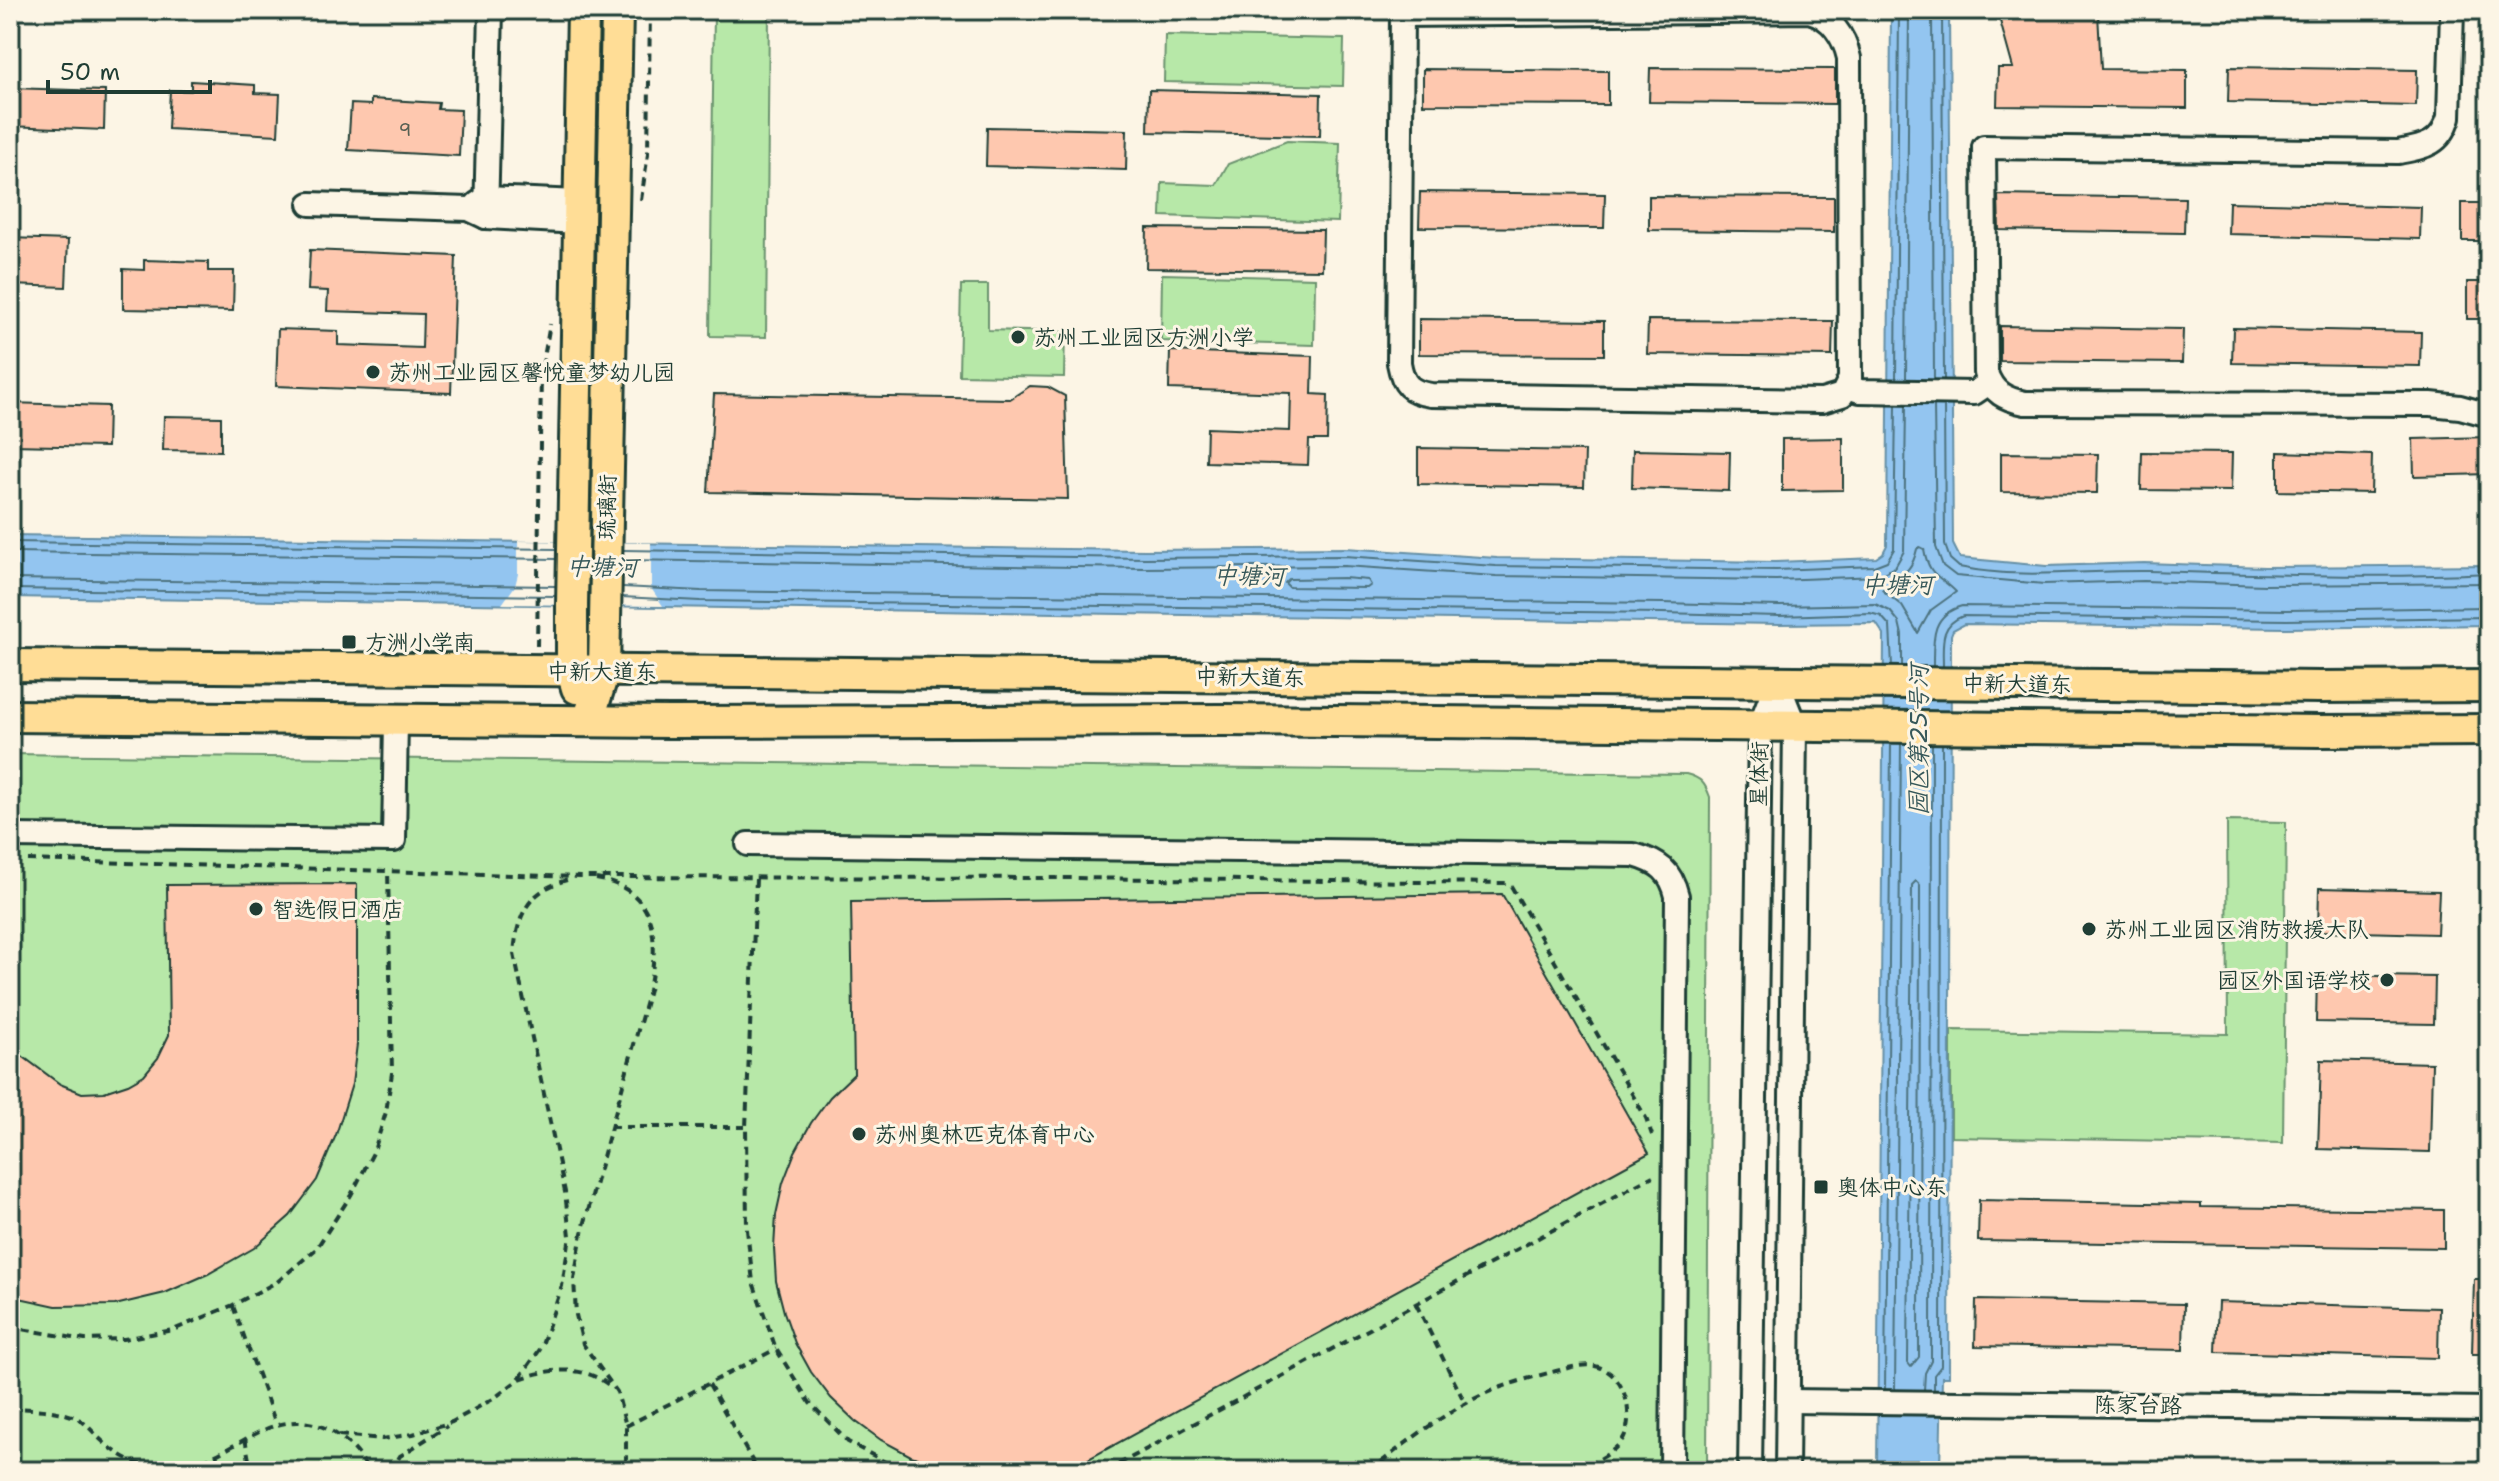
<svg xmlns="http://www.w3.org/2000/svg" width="2499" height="1481" viewBox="0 0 2499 1481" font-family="'Shantell Sans','LXGW WenKai TC',sans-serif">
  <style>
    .green { fill: #b7e8a8; stroke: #6b926e; stroke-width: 2 }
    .water { fill: #93c5f0; stroke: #658fa5; stroke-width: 2 }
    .pier { fill: #fcf5e5 }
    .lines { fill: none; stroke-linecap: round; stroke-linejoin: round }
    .shore { stroke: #4d737f; stroke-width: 2 }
    .building { fill: #fec8af; stroke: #1f3d34; stroke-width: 2 }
    .minor-casing { stroke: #1f3d34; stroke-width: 28 }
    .major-casing { stroke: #1f3d34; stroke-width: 36 }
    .path { stroke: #1f3d34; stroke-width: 4; stroke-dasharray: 8 6; stroke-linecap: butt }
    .minor { stroke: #fcf5e5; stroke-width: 22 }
    .major { stroke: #ffdd96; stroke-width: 30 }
    .poi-dot { fill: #1f3d34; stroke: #fcf5e5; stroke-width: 3 }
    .labels { text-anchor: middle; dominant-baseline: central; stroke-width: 6; stroke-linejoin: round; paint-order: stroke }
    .number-label { font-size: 18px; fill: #576053 }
    .poi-label { font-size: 22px; fill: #1f3d34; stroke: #fcf5e5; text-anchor: start }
    .street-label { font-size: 22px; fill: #1f3d34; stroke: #fcf5e5 }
    .water-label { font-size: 24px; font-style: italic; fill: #36585a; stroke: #fcf5e5 }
  </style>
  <rect width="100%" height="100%" fill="#fcf5e5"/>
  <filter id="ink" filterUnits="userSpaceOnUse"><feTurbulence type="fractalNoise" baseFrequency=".0125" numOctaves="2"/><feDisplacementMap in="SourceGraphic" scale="16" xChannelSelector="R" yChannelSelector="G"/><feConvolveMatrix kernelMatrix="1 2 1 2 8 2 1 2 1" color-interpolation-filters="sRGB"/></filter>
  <g filter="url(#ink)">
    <g class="green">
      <path d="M 714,10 L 769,10 L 766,337 L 710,336 Z"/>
      <path d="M 1165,35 L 1344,39 L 1343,86 L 1164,82 Z"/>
      <path d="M 1287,141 L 1340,143 L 1338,222 L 1161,216 L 1162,183 L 1216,185 L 1228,164 Z"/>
      <path d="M 1162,274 L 1315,278 L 1314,345 L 1161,341 Z"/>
      <path d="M 961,285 L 988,285 L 988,330 L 1065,332 L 1064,377 L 959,375 Z"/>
      <path d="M 10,754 L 1686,774 C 1701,778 1705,783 1710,797 L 1707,1471 L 10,1471 Z"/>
      <path d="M 2227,821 L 2286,822 L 2283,1143 L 1951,1137 L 1951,1030 L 2228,1034 Z"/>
    </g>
    <path class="water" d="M 1891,10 L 1949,10 L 1953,544 L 1960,558 L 2046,566 L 2144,563 L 2265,567 L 2489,565 L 2489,625 L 2287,628 L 1964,624 L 1953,630 L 1951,635 L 1949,1377 L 1942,1377 L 1940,1471 L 1877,1471 L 1884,635 L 1876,623 L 1779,624 L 10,597 L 10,535 L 1145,550 L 1345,548 L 1497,558 L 1776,562 L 1876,558 L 1883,553 L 1887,545 Z"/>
    <path class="pier" d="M 518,541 L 651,543 L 651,588 L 663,606 L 502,604 L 515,586 L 518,574 Z"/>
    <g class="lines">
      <g class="shore">
        <path d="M 1932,10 L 1934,379"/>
        <path d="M 1942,10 L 1944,379"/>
        <path d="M 1896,379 L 1899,10"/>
        <path d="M 1906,379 L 1909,10"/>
        <path d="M 1934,405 L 1936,547 L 1943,566 L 1956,576 L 2044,584 L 2144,581 L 2265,585 L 2489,583"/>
        <path d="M 1944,405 L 1945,545 L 1950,559 L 1959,567 C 2021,580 2085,570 2148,571 C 2261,574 2375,579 2489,573"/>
        <path d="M 10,542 L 556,549"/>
        <path d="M 1920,547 L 1924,549 C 1929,578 1940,575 1956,592 L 1931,610 L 1918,633 L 1902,606 L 1882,590 C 1898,575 1911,576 1917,549 Z"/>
        <path d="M 623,550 L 1145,558 L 1344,556 L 1496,566 L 1776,570 L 1874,566 L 1887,561 L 1894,549 L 1896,405"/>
        <path d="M 10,552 L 556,559"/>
        <path d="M 623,560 L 1145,568 L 1344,566 L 1496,576 L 1776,580 L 1878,576 L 1895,567 L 1904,551 L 1906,405"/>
        <path d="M 1344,578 L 1368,580 L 1371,585 L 1367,588 L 1289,587 L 1285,583 L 1289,579 Z"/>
        <path d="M 10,579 L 555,586"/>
        <path d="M 623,587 L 701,591 L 1662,603 L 1779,606 L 1875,604 L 1890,611 L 1899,622 L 1902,635 L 1902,666"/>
        <path d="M 10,589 L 555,596"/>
        <path d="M 622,597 L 700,601 L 1662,613 L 1779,616 L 1870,613 L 1881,616 L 1890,626 L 1892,666"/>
        <path d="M 1933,666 C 1933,639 1931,615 1962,606 L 2287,610 L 2489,607"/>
        <path d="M 1943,666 C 1943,644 1939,625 1963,616 L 2287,620 L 2489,617"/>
        <path d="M 1916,881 L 1920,885 L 1919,1357 L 1911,1367 L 1908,1363 L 1912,885 Z"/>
        <path d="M 1885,1389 L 1891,744"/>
        <path d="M 1895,1389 L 1901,744"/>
        <path d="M 1924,1390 L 1925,1373 L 1931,1361 L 1932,744"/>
        <path d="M 1934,1390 L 1934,1375 L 1941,1366 L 1942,744"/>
      </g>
    </g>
    <g class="building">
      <path d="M 1997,10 L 2098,13 L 2101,69 L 2187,70 L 2187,108 L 1997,106 L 1998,68 L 2013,68 Z"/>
      <path d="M 2229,67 L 2417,70 L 2416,106 L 2228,102 Z"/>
      <path d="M 1650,68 L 1835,69 L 1835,104 L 1649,102 Z"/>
      <path d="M 1423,69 L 1608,71 L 1608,105 L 1423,104 Z"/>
      <path d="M 191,81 L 255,85 L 255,93 L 280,94 L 278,135 L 168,129 L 170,90 L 191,91 Z"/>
      <path d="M 10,88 L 105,91 L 104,130 L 10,126 Z"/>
      <path d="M 1149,90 L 1321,94 L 1320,136 L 1148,132 Z"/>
      <path d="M 371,99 L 439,103 L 438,109 L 461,110 L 459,156 L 348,150 L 351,104 L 371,105 Z"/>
      <path d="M 987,127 L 1127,130 L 1126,170 L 986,166 Z"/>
      <path d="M 1420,192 L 1605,194 L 1604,228 L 1419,227 Z"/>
      <path d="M 1998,195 L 2185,198 L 2184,233 L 1999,230 Z"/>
      <path d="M 1649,196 L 1834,197 L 1834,232 L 1649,230 Z"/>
      <path d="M 2229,202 L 2421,207 L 2420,239 L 2228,234 Z"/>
      <rect x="2462" y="203" width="27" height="38"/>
      <path d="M 1147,228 L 1323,230 L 1322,270 L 1146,268 Z"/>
      <path d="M 10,238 L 68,240 L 66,287 L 10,285 Z"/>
      <path d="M 310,250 L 456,256 L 451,393 L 276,386 L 278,329 L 338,331 L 338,345 L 422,348 L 423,314 L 327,311 L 328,291 L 308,290 Z"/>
      <path d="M 144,260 L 208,262 L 208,271 L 234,271 L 233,311 L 123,309 L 123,269 L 144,270 Z"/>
      <rect x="2467" y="282" width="22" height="37"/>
      <path d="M 1419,319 L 1604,321 L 1604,355 L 1419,354 Z"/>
      <path d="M 1648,320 L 1833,321 L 1832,356 L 1647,354 Z"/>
      <path d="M 2000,326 L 2183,329 L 2182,363 L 2000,361 Z"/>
      <path d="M 2233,328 L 2421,332 L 2420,366 L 2232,363 Z"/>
      <path d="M 1170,351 L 1313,356 L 1312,394 L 1328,395 L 1327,440 L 1309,440 L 1308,465 L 1206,462 L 1207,428 L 1290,431 L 1291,393 L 1169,389 Z"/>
      <path d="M 1030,386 L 1048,387 L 1065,396 L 1068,499 L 708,492 L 714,394 L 1010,399 Z"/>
      <path d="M 10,403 L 108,406 L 107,447 L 10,445 Z"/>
      <path d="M 164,416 L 221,417 L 221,451 L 163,450 Z"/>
      <path d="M 2489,437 L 2489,474 L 2414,476 L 2413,439 Z"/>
      <path d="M 1843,438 L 1843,490 L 1782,491 L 1782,439 Z"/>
      <path d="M 1418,448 L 1585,451 L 1584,487 L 1418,484 Z"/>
      <path d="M 1633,450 L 1730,452 L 1729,491 L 1632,488 Z"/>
      <path d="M 2142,452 L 2232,453 L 2231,491 L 2141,490 Z"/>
      <path d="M 2278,452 L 2372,455 L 2371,493 L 2278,491 Z"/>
      <path d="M 2001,453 L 2098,454 L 2097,493 L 2001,492 Z"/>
      <path d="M 357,884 L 357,1044 L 352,1084 L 336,1135 L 317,1180 L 290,1216 L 254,1248 L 208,1274 L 165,1293 L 115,1305 L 56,1306 L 10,1296 L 10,1047 L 60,1084 L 82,1093 L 104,1092 L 128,1084 L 144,1075 L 158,1058 L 169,1035 L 167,885 Z"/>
      <path d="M 2319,888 L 2439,891 L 2437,934 L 2318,931 Z"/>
      <path d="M 1502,894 L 1649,1153 L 1074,1467 L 1072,1464 L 1044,1471 L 962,1471 L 911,1456 L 881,1440 L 855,1421 L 831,1398 L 811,1372 L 795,1343 L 784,1312 L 776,1281 L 774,1248 L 776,1215 L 783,1183 L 795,1152 L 811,1123 L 830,1097 L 854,1074 L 851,902 Z"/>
      <path d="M 2317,975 L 2435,977 L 2434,1024 L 2316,1022 Z"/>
      <path d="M 2321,1060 L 2432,1063 L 2430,1152 L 2318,1149 Z"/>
      <path d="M 1979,1200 L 2201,1204 L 2201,1207 L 2444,1210 L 2444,1248 L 1978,1241 Z"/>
      <path d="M 2474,1279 L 2489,1279 L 2489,1354 L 2472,1354 Z"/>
      <path d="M 1976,1300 L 2184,1304 L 2183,1350 L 1975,1346 Z"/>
      <path d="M 2218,1302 L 2439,1308 L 2438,1358 L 2216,1352 Z"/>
    </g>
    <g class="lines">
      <defs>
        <g id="minor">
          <path d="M 2452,10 L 2449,117 C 2441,145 2424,147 2398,152 L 1984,147 L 1986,373 C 1993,393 2005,399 2025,403 L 2431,404 L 2460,407 L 2489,415"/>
          <path d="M 1809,11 C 1831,17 1844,36 1849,58 L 1850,379 L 1842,395 L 1822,401 L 1431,395 C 1410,392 1403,385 1399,363 L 1402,15 Z"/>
          <path d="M 310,204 L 469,209 L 486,217 L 579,222"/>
          <path d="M 477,204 L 486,198 L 579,202"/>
          <path d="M 486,217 L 491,10"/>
          <path d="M 1848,387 L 1860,391 L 1974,393 L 1989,383"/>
          <path d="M 1777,681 L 1795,726 L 1787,1471"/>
          <path d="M 10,836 L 394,840 L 396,720"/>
          <path d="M 748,844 L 1634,855 C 1659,862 1671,871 1677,896 L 1672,1471"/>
          <path d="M 1788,1401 L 2489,1409"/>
          <path d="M 1750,1471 L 1760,725 L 1777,681"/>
        </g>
        <g id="major">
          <path d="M 10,665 L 2319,687 L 2489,686"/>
          <path d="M 577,688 L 572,671 L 572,605 L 583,10"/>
          <path d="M 10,716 L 670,722 L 1224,720 L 2319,731 L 2489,730"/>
          <path d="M 588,721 L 604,671 L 617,10"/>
        </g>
      </defs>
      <use href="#minor" class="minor-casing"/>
      <use href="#major" class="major-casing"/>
      <g class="path">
        <path d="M 641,200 L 648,154 L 650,10"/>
        <path d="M 537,646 L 541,374 L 550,324"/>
        <path d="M 28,860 L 580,877 L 1070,878 L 1506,883 L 1511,886 L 1646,1118 L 1652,1135"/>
        <path d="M 596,879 C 658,889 659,940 649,990 L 582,1233 L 574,1279 L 576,1315 L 583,1344 L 617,1392 L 626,1426 L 626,1471"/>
        <path d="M 756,879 L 746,1127 L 747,1230 L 753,1282 L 776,1349 L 810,1403 L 848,1442 L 902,1471"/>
        <path d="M 611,1127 L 745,1127"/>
        <path d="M 1416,1304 L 1466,1405"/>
        <path d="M 233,1306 L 276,1424"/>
        <path d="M 10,1327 L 85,1340 L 124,1339 L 173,1330 L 233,1305 L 277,1282 L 316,1249 L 351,1195 L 374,1151 L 386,1112 L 392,1073 L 388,870"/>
        <path d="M 520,1379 C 549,1368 585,1365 610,1386"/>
        <path d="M 709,1384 L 758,1471"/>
        <path d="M 10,1408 C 32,1409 56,1409 77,1418 C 85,1422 93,1432 99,1438 C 122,1460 146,1470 177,1467 C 232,1462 273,1399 331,1431 C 347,1440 361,1454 368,1471"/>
        <path d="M 626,1426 L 776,1349"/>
        <path d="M 339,1435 L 382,1439 L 413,1434 L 452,1422 L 493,1399 L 518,1380 L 541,1348 L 562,1286 L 570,1236 L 565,1192 L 514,954 C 517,914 529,888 572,879"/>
        <path d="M 245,1438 L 251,1471"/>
        <path d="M 391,1471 L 400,1456 L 447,1426"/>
        <path d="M 1106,1471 L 1653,1176"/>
        <path d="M 1370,1471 C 1405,1443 1441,1415 1482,1395 C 1503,1385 1530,1378 1552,1372 C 1566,1369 1581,1363 1595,1366 C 1624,1372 1635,1412 1624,1437 C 1615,1454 1591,1464 1574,1471"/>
      </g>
      <use href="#minor" class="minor"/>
      <use href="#major" class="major"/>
    </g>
  </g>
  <g class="poi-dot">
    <circle cx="1018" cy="337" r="8"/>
    <circle cx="373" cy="372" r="8"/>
    <rect x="341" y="634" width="16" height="16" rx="4"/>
    <circle cx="256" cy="909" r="8"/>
    <circle cx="2089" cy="929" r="8"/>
    <circle cx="2387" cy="980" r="8"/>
    <circle cx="859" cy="1134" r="8"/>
    <rect x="1813" y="1179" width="16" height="16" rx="4"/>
  </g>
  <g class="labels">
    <g class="number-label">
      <text x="405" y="130">9</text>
    </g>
    <g class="poi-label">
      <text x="1034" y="337">苏州工业园区方洲小学</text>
      <text x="389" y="372">苏州工业园区馨悦童梦幼儿园</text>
      <text x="365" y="642">方洲小学南</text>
      <text x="272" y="909">智选假日酒店</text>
      <text x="2105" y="929">苏州工业园区消防救援大队</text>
      <text x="2371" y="980" text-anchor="end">园区外国语学校</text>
      <text x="875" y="1134">苏州奥林匹克体育中心</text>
      <text x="1837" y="1187">奥体中心东</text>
    </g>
    <g class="street-label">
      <text transform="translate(607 507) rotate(-89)">琉璃街</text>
      <text x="602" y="671">中新大道东</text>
      <text transform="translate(1250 677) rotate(1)">中新大道东</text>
      <text transform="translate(2017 684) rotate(1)">中新大道东</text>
      <text transform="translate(1759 774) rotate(-89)">星体街</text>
      <text transform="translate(2138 1405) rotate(1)">陈家台路</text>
    </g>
    <g class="water-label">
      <text transform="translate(602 567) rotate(1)">中塘河</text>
      <text transform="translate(1249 576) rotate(1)">中塘河</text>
      <text x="1897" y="585">中塘河</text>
      <text transform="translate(1919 740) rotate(-90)">园区第25号河</text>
    </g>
  </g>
  <rect width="2499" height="1481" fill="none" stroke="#fcf5e5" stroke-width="40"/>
  <rect x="20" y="20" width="2459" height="1441" fill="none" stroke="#1f3d34" stroke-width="3" filter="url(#ink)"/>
  <path d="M48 80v12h162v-12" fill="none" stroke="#1f3d34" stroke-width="4"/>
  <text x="60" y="80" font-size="24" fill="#1f3d34" stroke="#fcf5e5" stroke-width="6" paint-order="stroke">50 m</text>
</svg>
